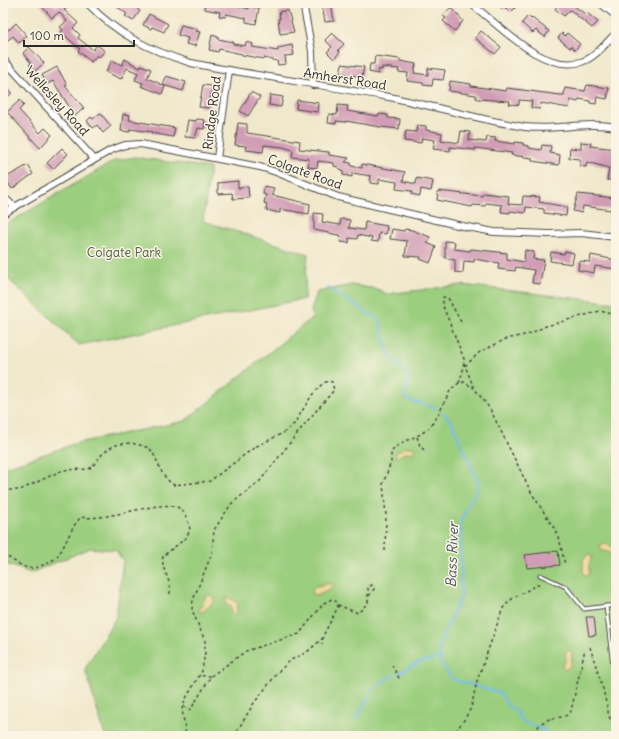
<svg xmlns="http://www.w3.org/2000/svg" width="619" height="739" viewBox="0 0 619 739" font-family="Delius,sans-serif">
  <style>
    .green { fill: #9bce7e; stroke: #637c54 }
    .sand { fill: #eeda9e; stroke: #8c8264 }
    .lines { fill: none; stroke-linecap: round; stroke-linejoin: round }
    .stream { stroke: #78bbee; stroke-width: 2 }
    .building { fill: #d19cb5 }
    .service-casing { stroke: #494743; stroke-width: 5 }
    .minor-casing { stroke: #494743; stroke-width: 8 }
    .path { stroke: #494743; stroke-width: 1.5; stroke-dasharray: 3 3; stroke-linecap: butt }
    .service { stroke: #fff; stroke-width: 3 }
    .minor { stroke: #fff; stroke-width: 6 }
    .labels { text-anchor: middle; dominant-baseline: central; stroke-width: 3; stroke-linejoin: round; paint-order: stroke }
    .street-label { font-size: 13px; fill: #2b2b2b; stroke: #fcf5e5 }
    .park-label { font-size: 13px; fill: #4d5c44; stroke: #fcf5e5 }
    .water-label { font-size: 14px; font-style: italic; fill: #425666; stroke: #fcf5e5 }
  </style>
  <rect width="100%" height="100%" fill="#fcf5e5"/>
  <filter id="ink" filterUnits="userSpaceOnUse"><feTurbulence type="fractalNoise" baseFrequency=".025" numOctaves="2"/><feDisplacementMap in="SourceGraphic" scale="8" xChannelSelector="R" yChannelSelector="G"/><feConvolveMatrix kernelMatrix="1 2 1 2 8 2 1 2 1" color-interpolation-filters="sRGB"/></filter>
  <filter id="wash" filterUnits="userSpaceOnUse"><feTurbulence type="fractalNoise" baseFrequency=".012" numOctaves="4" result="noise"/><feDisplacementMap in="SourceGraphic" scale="16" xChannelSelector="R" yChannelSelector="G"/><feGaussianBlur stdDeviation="0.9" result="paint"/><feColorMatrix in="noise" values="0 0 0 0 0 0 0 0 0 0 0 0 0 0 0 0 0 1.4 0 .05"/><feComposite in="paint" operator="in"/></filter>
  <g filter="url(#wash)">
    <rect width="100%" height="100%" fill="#f0e8cb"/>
    <g class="green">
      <path d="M 134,157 L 210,168 L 203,221 L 308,254 L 304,299 L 79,345 L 3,274 L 3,226 L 114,161 Z"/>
      <path d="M 352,285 L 377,289 L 387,294 L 462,285 L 616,303 L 616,736 L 105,736 L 85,669 L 116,617 L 123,561 L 116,550 L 90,548 L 31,573 L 3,563 L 3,468 L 77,443 L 185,421 L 313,317 L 311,310 L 317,292 Z"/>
    </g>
    <g class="sand">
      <path d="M 405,447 L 413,447 L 415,450 L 414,452 L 404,453 L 396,458 L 396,453 Z"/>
      <path d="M 605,543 L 616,549 L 616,555 L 601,550 L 600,545 Z"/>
      <path d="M 589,554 L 592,556 L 589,565 L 589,575 L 585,576 L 583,572 L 583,559 Z"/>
      <path d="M 332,583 L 330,590 L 316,596 L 312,594 L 312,590 L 317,586 Z"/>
      <path d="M 210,595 L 214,598 L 214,602 L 202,612 L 199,611 L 206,596 Z"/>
      <path d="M 227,597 L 238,603 L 235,615 L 231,614 L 231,607 L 225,601 Z"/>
      <path d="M 570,650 L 572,653 L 571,665 L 565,670 L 562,666 L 566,660 L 565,653 Z"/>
    </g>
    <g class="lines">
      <g class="stream">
        <path d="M 328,288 L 379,320 L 388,353 L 408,376 L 405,399 L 436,408"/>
        <path d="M 443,413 L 451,421 L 479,484 L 461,520 L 461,596 L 439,645 L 441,663 L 452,679 L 500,693 L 507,705 L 516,711 L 520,720 L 546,731 L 547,736"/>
        <path d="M 399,673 L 419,662 L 440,658"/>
        <path d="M 354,720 C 370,700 367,687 394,675"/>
      </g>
    </g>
    <g id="blocks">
      <g class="building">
        <path d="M 39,3 L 53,3 L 55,6 L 63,3 L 67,8 L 64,10 L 78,23 L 73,28 L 80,35 L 78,38 L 93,50 L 97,45 L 105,51 L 99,57 L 97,55 L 91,62 L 78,51 L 80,49 L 61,32 L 63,30 L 60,27 L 67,21 L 59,12 L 52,18 Z"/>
        <path d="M 112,3 L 130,3 L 140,11 L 133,21 L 125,16 L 127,14 Z"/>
        <path d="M 205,3 L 222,3 L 249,9 L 249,6 L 259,8 L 256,24 L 246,22 L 246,18 L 226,14 L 225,17 L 219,16 L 220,12 L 204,9 Z"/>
        <path d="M 331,3 L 334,21 L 325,22 L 322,5 Z"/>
        <path d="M 496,3 L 511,3 L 516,7 L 511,12 L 506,8 L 504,10 Z"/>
        <path d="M 559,3 L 575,3 L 573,5 L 585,14 L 587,13 L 598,22 L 592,28 L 570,10 L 564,16 L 555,9 Z"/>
        <path d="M 451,7 L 463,21 L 455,31 L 443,21 L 446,18 L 443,16 Z"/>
        <path d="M 288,10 L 294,32 L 280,34 L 278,19 L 280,19 L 279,12 Z"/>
        <path d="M 149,14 L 168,24 L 164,32 L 152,27 L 151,29 L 143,25 Z"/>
        <path d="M 528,16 L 531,19 L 532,18 L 549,31 L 545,37 L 536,30 L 533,33 L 526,27 L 522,23 Z"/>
        <path d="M 3,23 L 9,30 L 16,23 L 27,36 L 19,43 L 13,36 L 8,40 L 3,35 Z"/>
        <path d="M 181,25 L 197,29 L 196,31 L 200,32 L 195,46 L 186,44 L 188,38 L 178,35 Z"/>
        <path d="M 481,31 L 501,47 L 495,54 L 475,38 Z"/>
        <path d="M 332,33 L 344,44 L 338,50 L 340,52 L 334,59 L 327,52 L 332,47 L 325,40 Z"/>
        <path d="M 562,33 L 565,36 L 567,33 L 580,44 L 575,50 L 571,46 L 570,48 L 558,38 Z"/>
        <path d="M 212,35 L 218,37 L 218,39 L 233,42 L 233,44 L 245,46 L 246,42 L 253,44 L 252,47 L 278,51 L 278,48 L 292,45 L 294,55 L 285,56 L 286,64 L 278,65 L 277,61 L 264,58 L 264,59 L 242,55 L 242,54 L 219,49 L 218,52 L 209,50 Z"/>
        <path d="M 29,47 L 44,63 L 35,71 L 29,65 L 31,63 L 23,53 Z"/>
        <path d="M 375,56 L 400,59 L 400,61 L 416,64 L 414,73 L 428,75 L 428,68 L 445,70 L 443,80 L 433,79 L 432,86 L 423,85 L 423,83 L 407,81 L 408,73 L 398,72 L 399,69 L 382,67 L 382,70 L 379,69 L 378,74 L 369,72 L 370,64 L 374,64 Z"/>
        <path d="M 125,59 L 140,68 L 141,65 L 151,69 L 147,78 L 165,86 L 162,94 L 141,86 L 143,83 L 135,80 L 138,73 L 127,68 L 121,79 L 106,72 L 112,60 L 122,65 Z"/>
        <path d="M 342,64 L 364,67 L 362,77 L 340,73 Z"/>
        <path d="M 57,67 L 67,85 L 65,86 L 84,108 L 75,116 L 53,81 L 47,84 L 42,75 Z"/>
        <path d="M 166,76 L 186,82 L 183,91 L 163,85 Z"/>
        <path d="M 450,81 L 471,84 L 471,86 L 506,91 L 507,88 L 560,95 L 564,95 L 565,88 L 585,91 L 587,85 L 609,88 L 607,99 L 597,97 L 596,104 L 590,103 L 590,101 L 579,99 L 578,102 L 570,100 L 569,108 L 541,103 L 540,109 L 531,108 L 532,101 L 519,100 L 519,105 L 509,104 L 510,101 L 478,99 L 476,98 L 476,95 L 449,91 Z"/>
        <path d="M 3,83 L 12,93 L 3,101 Z"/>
        <path d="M 203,85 L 212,86 L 209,108 L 199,107 Z"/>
        <path d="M 251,92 L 260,97 L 248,116 L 240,111 Z"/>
        <path d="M 270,95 L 283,97 L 281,107 L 269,105 Z"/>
        <path d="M 20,100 L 24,105 L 19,110 L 40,133 L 45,128 L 52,135 L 40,148 L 7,112 Z"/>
        <path d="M 297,100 L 319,103 L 318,112 L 296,109 Z"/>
        <path d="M 338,105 L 348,106 L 347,111 L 378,116 L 379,114 L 388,115 L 388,118 L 400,119 L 399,129 L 380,127 L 346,121 L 346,122 L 336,121 L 336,124 L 328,123 L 329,114 L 337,115 Z"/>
        <path d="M 100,113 L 111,126 L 103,133 L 97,125 L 93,128 L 87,121 L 91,117 L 93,119 Z"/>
        <path d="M 123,114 L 130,115 L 129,120 L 175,128 L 173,137 L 151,133 L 152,132 L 130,129 L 130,132 L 121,131 Z"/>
        <path d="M 197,119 L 205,120 L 204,129 L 198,128 L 195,138 L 185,137 L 188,120 L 196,121 Z"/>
        <path d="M 238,123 L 247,124 L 247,133 L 300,141 L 299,149 L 329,152 L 329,155 L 349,158 L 345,162 L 351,163 L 351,166 L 362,168 L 362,164 L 405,172 L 403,181 L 416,184 L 417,178 L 433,181 L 431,191 L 421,189 L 420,196 L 411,194 L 412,191 L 396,189 L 397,182 L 379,179 L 379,184 L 370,183 L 371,176 L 352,173 L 352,177 L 343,175 L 343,172 L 338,167 L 334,166 L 334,163 L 318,161 L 317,168 L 308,167 L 309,159 L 292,157 L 293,150 L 283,147 L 264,145 L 263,152 L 245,150 L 246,146 L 235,145 Z"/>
        <path d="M 417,125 L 426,126 L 426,130 L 442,133 L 441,140 L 459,143 L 461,131 L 470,132 L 469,140 L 486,142 L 487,137 L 496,138 L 495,141 L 515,144 L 515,142 L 523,143 L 523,145 L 529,146 L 529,148 L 541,150 L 542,145 L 551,146 L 550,153 L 560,155 L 559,165 L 532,161 L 532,158 L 511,155 L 512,153 L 475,148 L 475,150 L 450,147 L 450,151 L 433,149 L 435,140 L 422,138 L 421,143 L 404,141 L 406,131 L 416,132 Z"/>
        <path d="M 581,142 L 591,143 L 590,146 L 616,149 L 613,180 L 607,180 L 609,168 L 587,162 L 586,167 L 580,166 L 580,159 L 569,158 L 570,148 L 581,149 Z"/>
        <path d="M 62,148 L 68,154 L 53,169 L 47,163 Z"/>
        <path d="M 28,165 L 33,174 L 12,189 L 5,178 Z"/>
        <path d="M 238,181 L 238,188 L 248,187 L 249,198 L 233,199 L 232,193 L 218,194 L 218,183 Z"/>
        <path d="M 264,186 L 274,188 L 272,195 L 310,204 L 309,214 L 280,209 L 280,213 L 266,210 L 267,204 L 264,203 L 266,195 L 263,194 Z"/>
        <path d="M 438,191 L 482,196 L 483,193 L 509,196 L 508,204 L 522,205 L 523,196 L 540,197 L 539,202 L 567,207 L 566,216 L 544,213 L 544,209 L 526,207 L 525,213 L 510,211 L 510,213 L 501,212 L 502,205 L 486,203 L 485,206 L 473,205 L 472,207 L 437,200 Z"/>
        <path d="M 578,194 L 616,198 L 616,217 L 610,216 L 611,210 L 583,206 L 582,213 L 573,211 Z"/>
        <path d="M 314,213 L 323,214 L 322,222 L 340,225 L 341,219 L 350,220 L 349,228 L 364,230 L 365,222 L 387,226 L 386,234 L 379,233 L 378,242 L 371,241 L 372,238 L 358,235 L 357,239 L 349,238 L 349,243 L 340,242 L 341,236 L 338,235 L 314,230 Z"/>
        <path d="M 392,229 L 404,231 L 405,229 L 412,230 L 430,237 L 427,243 L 436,247 L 430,263 L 420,259 L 421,257 L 405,256 L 407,241 L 390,239 Z"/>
        <path d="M 445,241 L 455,242 L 454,249 L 470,251 L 471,249 L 507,253 L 507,259 L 524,262 L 525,250 L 534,252 L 533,259 L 544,260 L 540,284 L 532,283 L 534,270 L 516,267 L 515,271 L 498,269 L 499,263 L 474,259 L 474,262 L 464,261 L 463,273 L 455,272 L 455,260 L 445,258 Z"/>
        <path d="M 565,251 L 574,253 L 572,264 L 550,261 L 551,252 L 564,254 Z"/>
        <path d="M 591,255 L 616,260 L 616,269 L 595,266 L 594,273 L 578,270 L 579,261 L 590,262 Z"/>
        <path d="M 558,551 L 560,565 L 527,568 L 525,555 Z"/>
        <path d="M 586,617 L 594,617 L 596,635 L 589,636 Z"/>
      </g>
    </g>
  </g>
  <g filter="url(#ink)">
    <use href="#blocks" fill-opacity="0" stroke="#494743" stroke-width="1"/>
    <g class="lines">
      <defs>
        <g id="service">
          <path d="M 540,575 L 566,587 L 584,609 L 616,605"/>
          <path d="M 606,606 L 616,691"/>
        </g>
        <g id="minor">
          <path d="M 87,3 C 118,35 149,50 191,63 C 257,76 323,85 389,97 C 435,106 479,120 525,127 C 556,131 585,121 616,127"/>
          <path d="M 303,3 L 312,51 L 313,85"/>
          <path d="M 470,3 C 499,24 541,73 581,62 C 595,58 606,43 616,33"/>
          <path d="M 600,3 L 616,16"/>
          <path d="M 3,59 L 94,159"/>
          <path d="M 217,158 L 229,70"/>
          <path d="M 3,196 L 11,204 L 16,206"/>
          <path d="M 3,214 L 111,150 L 125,145 L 141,144 L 260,167 L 276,172 L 338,197 L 462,226 L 494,232 L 549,234 L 581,233 L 616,237"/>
        </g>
      </defs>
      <use href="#service" class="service-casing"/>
      <use href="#minor" class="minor-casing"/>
      <g class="path">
        <path d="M 464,363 L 474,388 L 490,409 L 531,492 L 554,528 L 560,542 L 565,565"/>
        <path d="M 465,366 L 480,352 L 506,339 L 529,334 L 546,326 L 600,311 L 616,315"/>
        <path d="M 459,383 L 463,371 L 464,359 L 443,306 L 443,297 L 448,298 L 461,322"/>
        <path d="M 417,437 L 420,446 L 426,452"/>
        <path d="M 3,490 L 20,490 L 63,470 L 89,469 C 96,464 99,456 106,451 C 118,440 137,442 150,449 C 160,462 159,476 174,485 L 210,481 L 255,447 L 285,432 L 294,424 L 312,395 L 323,383 L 329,381 L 332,382 L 334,390 L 304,425 L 260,481 L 231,504 L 214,530 L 212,553 L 193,600 L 192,610 L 205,641 L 205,652 L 202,671 L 185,700 L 182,709 L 186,736"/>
        <path d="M 385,551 L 386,516 L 383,484 L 391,462 L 391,452 L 399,444 L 421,434 L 430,427 L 437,417 L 451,389 L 459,383 L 464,382 L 474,388"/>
        <path d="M 3,554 C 11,558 21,568 31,568 C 34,569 40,566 43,565 C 66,558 65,533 81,517 C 107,522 162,498 179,508 C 185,511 189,523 190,530 L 186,538 L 163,556 C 160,570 174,581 169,597"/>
        <path d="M 338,605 L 358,613 L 368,603 L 368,587 L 372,585 L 374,589 L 369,596"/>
        <path d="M 590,647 L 603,689 L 609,716 L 616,732"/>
        <path d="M 392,665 L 400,680"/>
        <path d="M 211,676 L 246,651 L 299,634 L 324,603 L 332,599 L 337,602 L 338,607 L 323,636 L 322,644"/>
        <path d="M 184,706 L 187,710 L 191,709 L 211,676 L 203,676 L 200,674"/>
        <path d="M 234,736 L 254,703 L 279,671 L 291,660 L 307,652 L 323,638"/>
        <path d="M 452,736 L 464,720 L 471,708 L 477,681 L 503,608 L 513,598 L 539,584"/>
        <path d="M 523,736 L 524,734 C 538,732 533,731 542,723 C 551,715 564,721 571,711 L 585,649"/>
      </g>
      <use href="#service" class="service"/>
      <use href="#minor" class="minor"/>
    </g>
  </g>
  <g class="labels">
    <g class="street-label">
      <text transform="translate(345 79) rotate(9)">Amherst Road</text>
      <text transform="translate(57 101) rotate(48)">Wellesley Road</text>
      <text transform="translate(212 113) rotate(-83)">Rindge Road</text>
      <text transform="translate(305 172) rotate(20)">Colgate Road</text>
    </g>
    <g class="park-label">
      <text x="124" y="252">Colgate Park</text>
    </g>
    <g class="water-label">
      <text transform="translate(452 555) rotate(-88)">Bass River</text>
    </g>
  </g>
  <rect width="619" height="739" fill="none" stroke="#fcf5e5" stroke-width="16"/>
  <path d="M24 40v6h110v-6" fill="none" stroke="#2b2b2b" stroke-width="2"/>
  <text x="30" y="40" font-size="12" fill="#2b2b2b" stroke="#fcf5e5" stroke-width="3" paint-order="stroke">100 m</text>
</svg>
